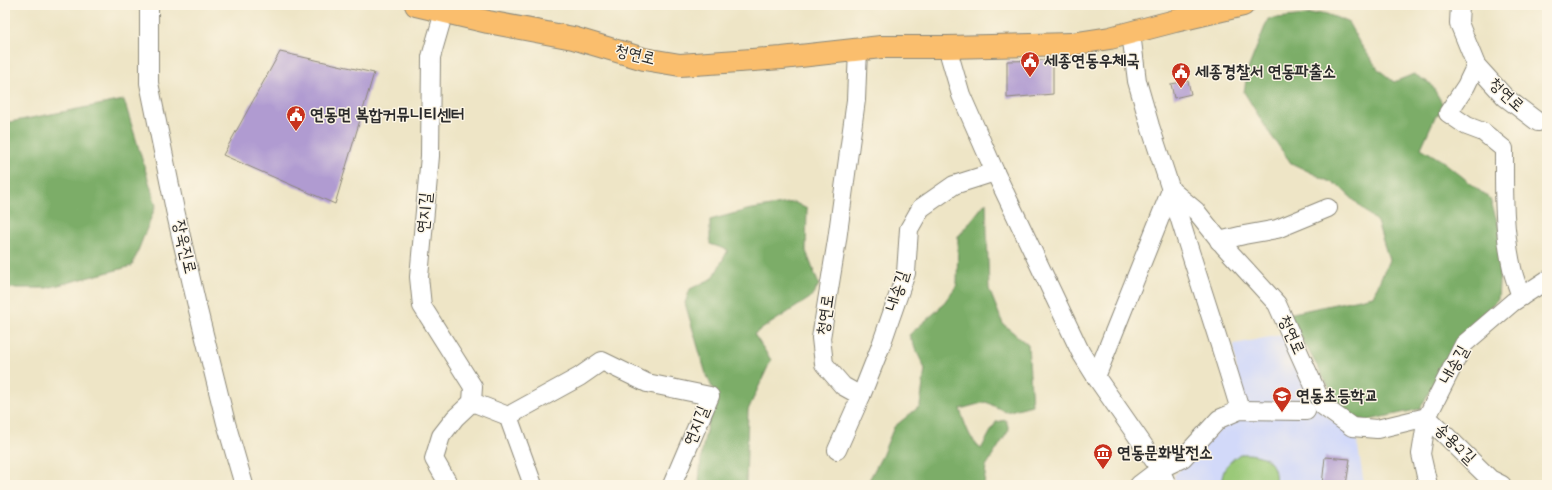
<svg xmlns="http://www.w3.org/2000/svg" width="1552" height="490" viewBox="0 0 1552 490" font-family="'Indie Flower','Poor Story',sans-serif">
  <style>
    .built { fill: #d2d9f9 }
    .green { fill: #9ac978; stroke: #627a52 }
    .forest { fill: #7bad68; stroke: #536c4a }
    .building { fill: #b09bd1 }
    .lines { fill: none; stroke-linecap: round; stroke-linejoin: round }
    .minor-casing { stroke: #8c8878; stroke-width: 20 }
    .major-casing { stroke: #8c8878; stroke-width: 24 }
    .minor { stroke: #fff; stroke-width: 18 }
    .major { stroke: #fabe6d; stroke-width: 22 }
    .labels { text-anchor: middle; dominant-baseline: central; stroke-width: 3; stroke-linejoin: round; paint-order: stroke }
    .street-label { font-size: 17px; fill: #2b2b2b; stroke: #fcf5e5 }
    .poi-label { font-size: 17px; font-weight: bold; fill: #2b2b2b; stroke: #fcf5e5; text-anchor: start }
  </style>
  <rect width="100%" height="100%" fill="#fcf5e5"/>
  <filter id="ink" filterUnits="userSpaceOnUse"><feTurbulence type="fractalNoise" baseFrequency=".025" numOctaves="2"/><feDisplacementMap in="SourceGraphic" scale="8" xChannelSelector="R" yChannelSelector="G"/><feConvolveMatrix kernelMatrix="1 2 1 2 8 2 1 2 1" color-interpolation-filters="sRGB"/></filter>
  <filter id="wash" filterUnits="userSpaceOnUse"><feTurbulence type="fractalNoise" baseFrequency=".012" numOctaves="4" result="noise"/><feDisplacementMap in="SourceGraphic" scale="16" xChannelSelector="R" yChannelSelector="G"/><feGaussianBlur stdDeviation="0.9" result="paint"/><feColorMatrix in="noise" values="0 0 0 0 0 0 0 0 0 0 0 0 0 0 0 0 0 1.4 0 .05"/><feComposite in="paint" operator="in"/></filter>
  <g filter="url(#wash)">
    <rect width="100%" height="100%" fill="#eee5c6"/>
    <path class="built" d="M 1286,334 L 1318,409 L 1357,440 L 1364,485 L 1176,485 L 1174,475 L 1187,464 L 1220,430 L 1241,418 L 1234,344 Z"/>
    <path class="green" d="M 1240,454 C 1263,453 1278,460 1275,485 L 1221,485 C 1223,468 1226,464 1240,454 Z"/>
    <g class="forest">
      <path d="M 1324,13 L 1348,22 L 1359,42 L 1378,69 L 1394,82 L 1414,74 L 1431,84 L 1446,110 L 1435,117 L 1421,148 L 1444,162 L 1490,199 L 1502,236 L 1498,299 L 1456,342 L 1420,409 L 1360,422 L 1335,398 L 1288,314 L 1373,296 L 1389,260 L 1377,222 L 1339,186 L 1291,163 L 1268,131 L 1244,92 L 1248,69 L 1268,19 Z"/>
      <path d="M 124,100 L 156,205 L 132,266 L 47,288 L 5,288 L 5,123 Z"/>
      <path d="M 794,202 L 807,209 L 806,251 L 819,285 L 810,298 L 754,334 L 771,360 L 748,410 L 746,485 L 699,485 C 700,454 706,425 716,396 L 706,374 L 685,303 L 690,289 L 713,278 L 728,250 L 710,244 L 710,220 L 747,210 Z"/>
      <path d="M 986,202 L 989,289 L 1003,324 L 1028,345 L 1032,405 L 1006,412 L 986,402 L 960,409 C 965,424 969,439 981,449 L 996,422 L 1006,420 L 1009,430 L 986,466 L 984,485 L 839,485 L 868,482 L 882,456 L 894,427 L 920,406 L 925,369 L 909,335 L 940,308 L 957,285 L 958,237 Z"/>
    </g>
    <g id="blocks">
      <g class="building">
        <path d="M 280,52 L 374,73 L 335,204 L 223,155 Z"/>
        <path d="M 1053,60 L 1053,94 L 1007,98 L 1007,61 Z"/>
        <path d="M 1188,81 L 1191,94 L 1174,98 L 1171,84 Z"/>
        <path d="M 1325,457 L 1350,459 L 1346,485 L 1322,485 Z"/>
      </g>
    </g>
  </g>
  <g filter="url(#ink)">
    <use href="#blocks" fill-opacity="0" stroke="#8c8878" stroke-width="1"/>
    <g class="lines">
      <defs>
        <g id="minor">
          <path d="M 149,5 L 149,83 L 175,210 L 198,310 L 226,423 L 244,485"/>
          <path d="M 1460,5 L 1459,23 L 1476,65 L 1505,97 L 1538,122"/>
          <path d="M 444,12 L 431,57 L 430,156 L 419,277 L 422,306 L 473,387 L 472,402 L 508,416 L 579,377 L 602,361 L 647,383 L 710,396 L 672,485"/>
          <path d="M 1131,33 L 1137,81 L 1150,126 L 1171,190 L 1196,211 L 1224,246 L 1277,304 L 1323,406 L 1352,427 L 1377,429 L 1427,417 L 1490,479 L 1502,485"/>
          <path d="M 947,47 L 961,95 L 995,172 L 1081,353 L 1096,377 L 1160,469 L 1139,485"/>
          <path d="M 858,49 L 856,100 L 837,240 L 821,338 L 824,364 L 843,386 L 861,396"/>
          <path d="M 1476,65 L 1466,86 L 1448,113 L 1467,126 L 1483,132 L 1504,149 C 1504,188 1503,229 1512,268 C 1514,278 1518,287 1521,297"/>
          <path d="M 1171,190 C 1193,264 1218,336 1240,410"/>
          <path d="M 1219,241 L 1244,235 L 1277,229 L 1328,208"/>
          <path d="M 1096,377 L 1171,190"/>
          <path d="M 508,416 L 533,485"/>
          <path d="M 837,450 L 861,396 L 880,348 L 906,273 L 909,229 L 921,208 L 954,185 L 995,172"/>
          <path d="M 449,485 L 434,459 L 441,436 L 455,418 L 472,402"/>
          <path d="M 1167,485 L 1160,469 L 1183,458 L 1219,419 L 1240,410 L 1306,411"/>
          <path d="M 1428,485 L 1421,454 L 1427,417 L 1464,344 L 1513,302 L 1547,280"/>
        </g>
        <path id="major" d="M 416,5 L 488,22 L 573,38 L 644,59 L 680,65 L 782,58 L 881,47 L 947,47 L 1071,44 L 1110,38 L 1175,21 L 1243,5"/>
      </defs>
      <use href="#minor" class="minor-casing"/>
      <use href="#major" class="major-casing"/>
      <use href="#minor" class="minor"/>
      <use href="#major" class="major"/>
    </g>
  </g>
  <defs>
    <symbol id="civic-pin" viewBox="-11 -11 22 30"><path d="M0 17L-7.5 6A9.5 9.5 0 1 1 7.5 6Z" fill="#c8321e" stroke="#fcf5e5"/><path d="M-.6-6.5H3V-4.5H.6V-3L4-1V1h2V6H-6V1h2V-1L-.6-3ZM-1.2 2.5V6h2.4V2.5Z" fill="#fff"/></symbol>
    <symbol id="school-pin" viewBox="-11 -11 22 30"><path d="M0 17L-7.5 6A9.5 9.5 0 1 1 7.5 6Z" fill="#c8321e" stroke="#fcf5e5"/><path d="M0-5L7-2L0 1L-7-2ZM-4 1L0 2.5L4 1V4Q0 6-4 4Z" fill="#fff"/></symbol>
    <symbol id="museum-pin" viewBox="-11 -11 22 30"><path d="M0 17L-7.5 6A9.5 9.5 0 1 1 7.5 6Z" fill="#c8321e" stroke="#fcf5e5"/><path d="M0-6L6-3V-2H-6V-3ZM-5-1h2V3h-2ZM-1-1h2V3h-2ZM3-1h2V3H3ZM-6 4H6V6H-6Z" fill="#fff"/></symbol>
  </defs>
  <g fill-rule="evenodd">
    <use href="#civic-pin" x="1019" y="50" width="22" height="30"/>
    <use href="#civic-pin" x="1170" y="61" width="22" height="30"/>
    <use href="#civic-pin" x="285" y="104" width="22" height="30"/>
    <use href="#school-pin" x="1271" y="385" width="22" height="30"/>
    <use href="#museum-pin" x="1092" y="442" width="22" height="30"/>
  </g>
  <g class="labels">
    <g class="street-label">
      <text transform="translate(635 55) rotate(14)">청연로</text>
      <text transform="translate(1506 95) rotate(43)">청연로</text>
      <text transform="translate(425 213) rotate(-85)">연지길</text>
      <text transform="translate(184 247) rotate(77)">장욱진로</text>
      <text transform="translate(898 291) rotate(-73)">내송길</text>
      <text transform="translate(826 315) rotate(-82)">청연로</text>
      <text transform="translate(1291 335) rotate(66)">청연로</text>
      <text transform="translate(1455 365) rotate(-61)">내송길</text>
      <text transform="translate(697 426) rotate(-68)">연지길</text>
      <text transform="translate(1455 444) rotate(44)">송용2길</text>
    </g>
    <g class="poi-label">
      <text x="1044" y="61">세종연동우체국</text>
      <text x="1195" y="72">세종경찰서 연동파출소</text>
      <text x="310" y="115">연동면 복합커뮤니티센터</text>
      <text x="1296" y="396">연동초등학교</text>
      <text x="1117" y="453">연동문화발전소</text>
    </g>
  </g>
  <rect width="1552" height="490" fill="none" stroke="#fcf5e5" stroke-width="20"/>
</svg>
